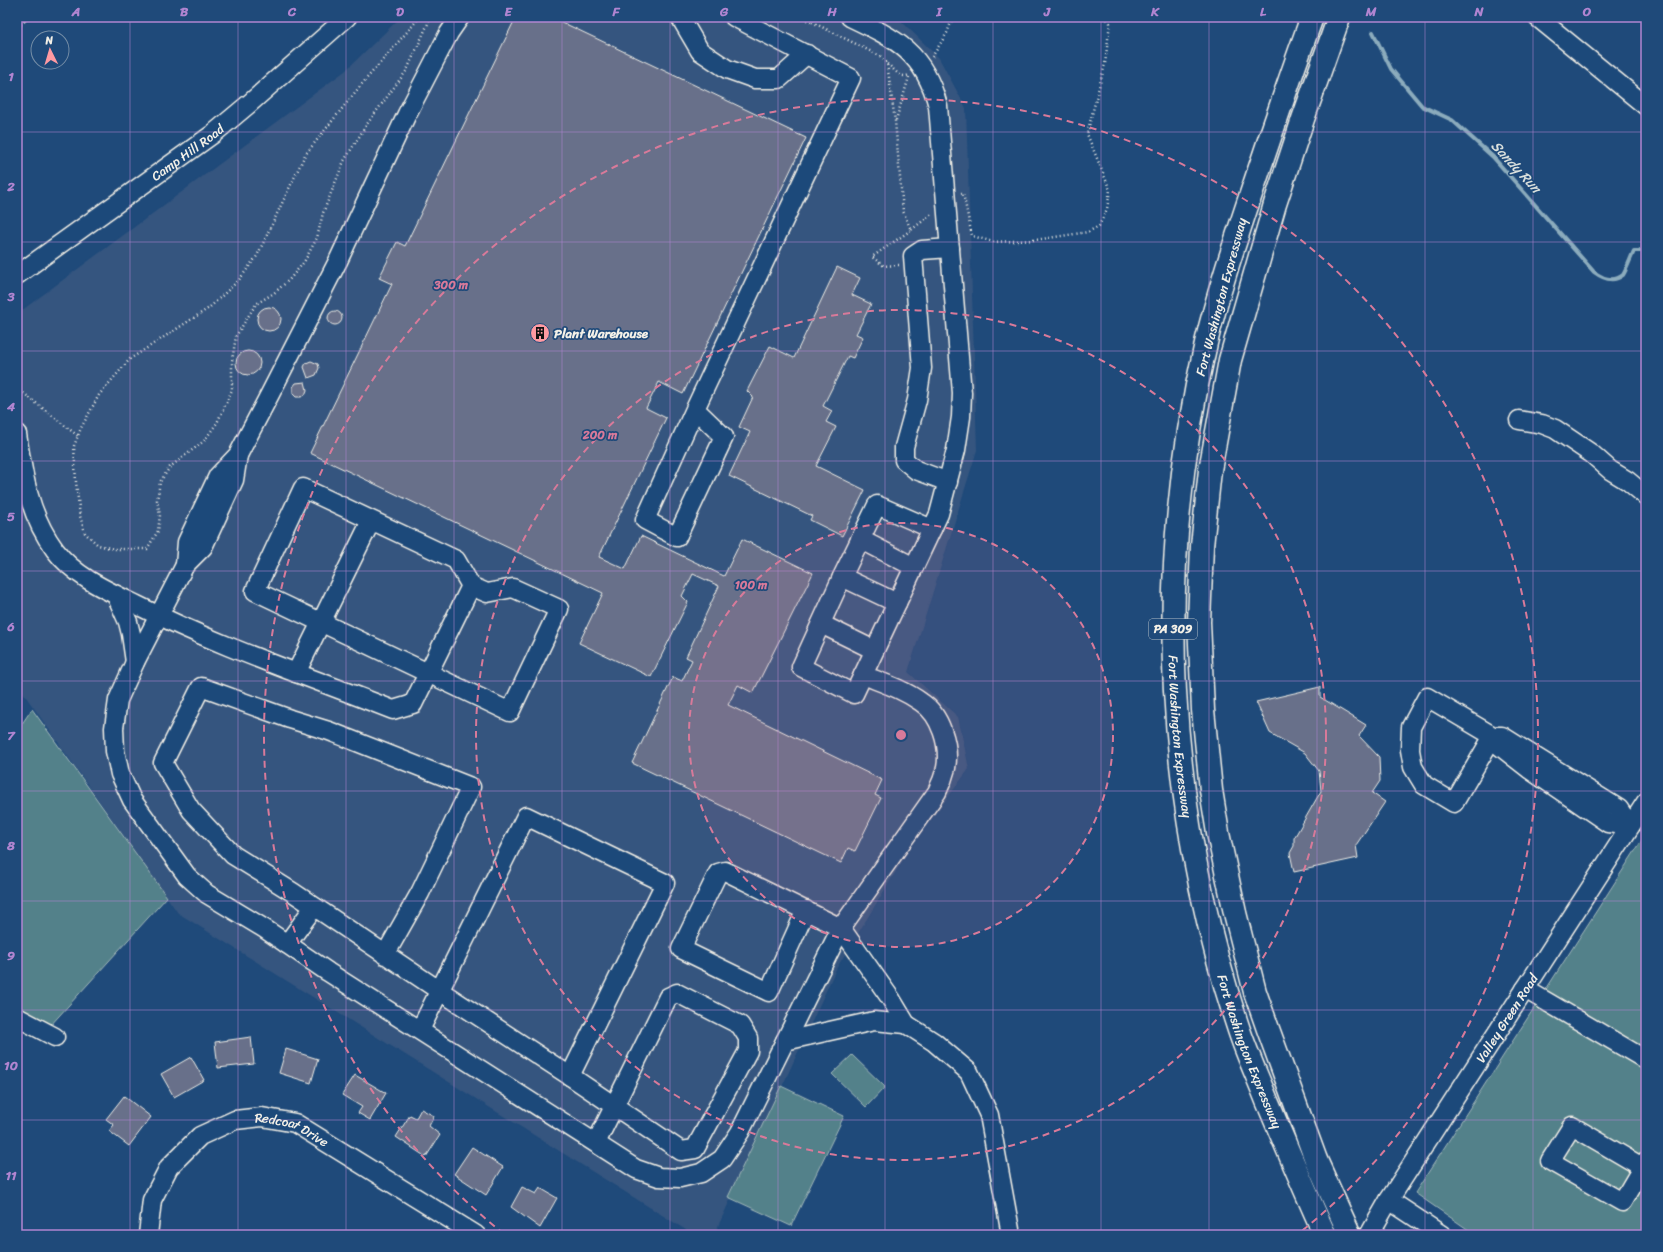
<svg xmlns="http://www.w3.org/2000/svg" width="1663" height="1252" viewBox="0 0 1663 1252" font-family="Sriracha,sans-serif">
  <style>
    .built { fill: #35557f }
    .green { fill: #53818a; stroke: #a4b9b9 }
    .lines { fill: none; stroke-linecap: round; stroke-linejoin: round }
    .stream { stroke: #8cacbd; stroke-width: 4 }
    .building { fill: #676f8a; stroke: #f4f1e8 }
    .minor-casing { stroke: #f4f1e8; stroke-width: 21 }
    .highway-casing { stroke: #f4f1e8; stroke-width: 25 }
    .path { stroke: #f4f1e8; stroke-width: 2.5; stroke-dasharray: 1 3; stroke-linecap: butt }
    .minor { stroke: #1f4a7a; stroke-width: 18 }
    .highway { stroke: #1f4a7a; stroke-width: 22 }
    .rail { stroke: #f4f1e8; stroke-width: 3; stroke-dasharray: 6 3; stroke-linecap: butt }
    .grid { fill: none; stroke: #b185d1; stroke-width: 1; stroke-opacity: 0.55 }
    .ring { fill: none; stroke: #d87a9a; stroke-width: 2; stroke-dasharray: 7 5 }
    .labels { text-anchor: middle; dominant-baseline: central; stroke-width: 3.5; stroke-linejoin: round; paint-order: stroke }
    .shield { fill: #1f4a7a; stroke: #b4bfc7; stroke-width: 1 }
    .shield-label { font-size: 12px; font-weight: bold; fill: #f4f1e8 }
    .street-label { font-size: 13px; fill: #f4f1e8; stroke: #1f4a7a }
    .poi-label { font-size: 13px; font-weight: bold; fill: #f4f1e8; stroke: #1f4a7a; text-anchor: start }
    .water-label { font-size: 14px; font-style: italic; fill: #dae0dd; stroke: #1f4a7a }
    .centre { fill: #d87a9a; stroke: #1f4a7a; stroke-width: 2 }
    .ring-label { font-size: 12px; text-anchor: middle; font-weight: bold; fill: #d87a9a; stroke: #1f4a7a; stroke-width: 3.5; stroke-linejoin: round; paint-order: stroke }
    .neatline { fill: none; stroke: #b185d1; stroke-width: 1.5 }
    .grid-label { font-size: 13px; text-anchor: middle; font-weight: bold; fill: #b185d1 }
  </style>
  <rect width="100%" height="100%" fill="#1f4a7a"/>
  <filter id="ink" filterUnits="userSpaceOnUse"><feTurbulence type="fractalNoise" baseFrequency=".025" numOctaves="2"/><feDisplacementMap in="SourceGraphic" scale="8" xChannelSelector="R" yChannelSelector="G"/><feConvolveMatrix kernelMatrix="1 2 1 2 8 2 1 2 1" color-interpolation-filters="sRGB"/></filter>
  <g filter="url(#ink)">
    <path class="built" d="M 401,17 L 897,17 L 939,58 L 966,108 L 977,450 L 908,672 L 958,717 L 969,769 L 914,842 L 836,969 L 714,1235 L 694,1235 L 178,913 L 17,684 L 17,314 L 345,71 Z"/>
    <g class="green">
      <path d="M 32,709 L 167,897 L 49,1027 L 17,1006 L 17,731 Z"/>
      <path d="M 1646,834 L 1646,1235 L 1476,1235 L 1415,1193 Z"/>
      <path d="M 852,1055 L 885,1087 L 866,1107 L 832,1074 Z"/>
      <path d="M 781,1086 L 844,1116 L 791,1226 L 728,1197 Z"/>
    </g>
    <g class="lines">
      <path class="stream" d="M 1373,32 L 1391,69 L 1422,106 L 1452,120 L 1493,157 L 1594,272 C 1602,278 1613,283 1623,275 C 1626,271 1631,257 1634,251 L 1646,251"/>
    </g>
    <g class="building">
      <path d="M 516,17 L 551,17 L 806,138 L 683,394 L 659,382 L 646,408 L 666,418 L 599,557 L 625,569 L 641,536 L 724,576 L 742,539 L 813,573 L 753,693 L 738,685 L 728,705 L 882,780 L 875,795 L 881,798 L 855,851 L 848,848 L 841,863 L 632,763 L 673,677 L 682,681 L 692,660 L 686,657 L 719,586 L 693,574 L 682,596 L 688,602 L 651,677 L 579,643 L 603,593 L 310,453 L 392,284 L 379,278 L 397,242 L 405,246 Z"/>
      <path d="M 837,267 L 860,278 L 852,295 L 871,304 L 856,334 L 863,337 L 853,358 L 848,356 L 823,406 L 832,411 L 826,422 L 836,427 L 816,466 L 865,490 L 842,536 L 810,520 L 812,516 L 729,476 L 750,432 L 739,427 L 753,397 L 747,391 L 770,346 L 794,358 Z"/>
      <circle cx="269" cy="319" r="12"/>
      <circle cx="335" cy="318" r="7"/>
      <circle cx="248" cy="363" r="12"/>
      <path d="M 311,361 L 318,364 L 319,368 L 316,375 L 308,378 L 304,367 L 306,363 Z"/>
      <path d="M 305,382 L 307,390 L 305,395 L 301,397 L 296,397 L 293,394 L 293,387 L 296,383 Z"/>
      <path d="M 1320,687 L 1320,697 L 1366,725 L 1359,736 L 1379,757 L 1380,781 L 1372,793 L 1385,802 L 1356,845 L 1358,858 L 1294,872 L 1290,853 L 1294,846 L 1294,838 L 1321,791 L 1319,771 L 1305,753 L 1270,733 L 1256,702 Z"/>
      <path d="M 251,1037 L 254,1064 L 218,1068 L 215,1042 Z"/>
      <path d="M 286,1049 L 318,1059 L 311,1083 L 279,1073 Z"/>
      <path d="M 191,1057 L 204,1080 L 174,1097 L 161,1074 Z"/>
      <path d="M 355,1075 L 386,1093 L 370,1120 L 358,1113 L 362,1107 L 342,1095 Z"/>
      <path d="M 124,1096 L 151,1117 L 129,1146 L 109,1131 L 114,1125 L 106,1119 Z"/>
      <path d="M 421,1109 L 434,1116 L 429,1126 L 440,1135 L 426,1157 L 396,1137 L 410,1115 L 416,1118 Z"/>
      <path d="M 472,1147 L 503,1167 L 486,1195 L 454,1174 Z"/>
      <path d="M 522,1187 L 536,1194 L 540,1188 L 557,1198 L 540,1228 L 511,1207 Z"/>
    </g>
    <g class="lines">
      <defs>
        <g id="minor">
          <path d="M 680,17 L 700,51 L 727,69 L 755,79 L 779,79 L 807,54"/>
          <path d="M 1537,17 L 1646,106"/>
          <path id="s1" d="M 17,275 L 213,134 L 250,103 L 347,17"/>
          <path d="M 695,409 L 724,437 L 677,537 L 645,520 L 695,409 L 851,78 L 734,17"/>
          <path d="M 1519,420 L 1542,424 L 1555,429 L 1592,454 L 1610,470 L 1628,481 L 1646,496"/>
          <path d="M 17,434 C 23,475 29,515 55,550 C 75,577 108,591 137,605 C 220,647 307,676 393,710 L 413,704 L 471,586"/>
          <path d="M 238,455 L 234,480 L 203,547 L 185,565 L 135,662 L 118,700 L 114,728 L 115,751 L 120,774 L 132,800 L 187,876 L 207,894 L 265,929 L 328,972 L 636,1169 L 659,1177 L 680,1178 L 701,1173 L 722,1159 L 740,1132 L 841,928 L 937,792 C 941,784 944,776 946,768 C 950,746 941,715 921,702 C 903,689 883,683 863,675"/>
          <path d="M 948,482 L 916,470 L 904,460 L 904,447 L 917,400 L 922,368 L 913,256 L 922,250 L 950,248"/>
          <path d="M 303,488 L 456,560 L 471,586 L 487,593 L 513,588 L 559,609 L 510,712 L 255,591 Z"/>
          <path d="M 860,539 L 914,567"/>
          <path d="M 185,565 L 187,542 L 218,476 L 238,455 L 270,394 L 338,261 L 407,114 L 449,33 L 460,17"/>
          <path d="M 842,577 L 801,667 L 854,694 L 939,514 L 956,450 L 961,417 L 962,393 L 938,106 C 924,52 896,39 850,17"/>
          <path d="M 116,595 L 128,622 L 131,634 L 135,662"/>
          <path d="M 897,603 L 842,577 L 877,505 L 932,529"/>
          <path d="M 821,624 L 874,650"/>
          <path d="M 296,673 L 371,521"/>
          <path d="M 1493,736 L 1454,803 L 1424,785 L 1413,767 L 1410,750 L 1411,727 L 1427,697 L 1493,736 L 1502,736 L 1619,809 L 1630,826"/>
          <path d="M 1497,744 L 1529,769 L 1608,823 L 1630,826"/>
          <path d="M 806,910 L 769,992 L 681,949 L 718,873 L 725,871 L 841,928 L 891,999 L 906,1024 L 934,1042 L 969,1072 L 989,1115 L 1011,1235"/>
          <path d="M 287,944 L 314,907"/>
          <path d="M 385,955 L 420,893 L 471,787 L 329,731 L 290,719 L 201,687 L 163,763 L 191,810 L 233,855 L 294,893 L 440,991 L 570,1076 L 681,1151 L 695,1149 L 748,1051 L 748,1038 L 740,1025 L 677,993 L 668,997 L 596,1143"/>
          <path d="M 1525,989 L 1646,1060"/>
          <path d="M 17,1017 L 55,1037"/>
          <path d="M 420,1030 L 526,816 L 665,883 L 570,1076"/>
          <path d="M 785,1041 L 874,1021 L 906,1024"/>
          <path d="M 1642,1167 L 1572,1126 L 1550,1161 L 1622,1202 L 1646,1161"/>
          <path d="M 1389,1200 L 1442,1235"/>
          <path id="s2" d="M 148,1235 L 152,1200 L 169,1167 L 200,1136 L 235,1120 L 262,1117 L 295,1123 L 476,1235"/>
          <path id="s3" d="M 1369,1235 L 1389,1200 L 1646,802"/>
        </g>
        <g id="highway">
          <path id="s4" d="M 1312,17 C 1290,77 1270,137 1250,197 C 1234,245 1218,293 1206,343 C 1153,573 1165,806 1239,1030 C 1247,1054 1258,1078 1267,1101 C 1286,1146 1305,1191 1325,1235"/>
          <path d="M 1339,17 L 1303,119 L 1275,204 L 1230,360 L 1210,470 L 1202,546 L 1199,622 L 1203,710 L 1211,790 L 1218,833 L 1235,913 L 1255,992 L 1268,1029 L 1316,1160 L 1350,1235"/>
        </g>
      </defs>
      <use href="#minor" class="minor-casing"/>
      <use href="#highway" class="highway-casing"/>
      <g class="path">
        <path d="M 420,17 L 361,85 L 305,155 L 257,256 L 239,280 L 209,308 L 130,359 L 99,395 L 81,428 L 74,446 L 76,482 L 80,516 L 85,533 L 98,545 L 114,549 L 147,549 L 158,531 L 160,515 L 157,500 L 160,482 L 170,467 L 204,441 L 217,423 L 232,390 L 232,361 L 236,336 L 256,304 L 274,293 L 289,280 L 304,262 L 317,238 L 323,213 L 344,161 L 367,124 L 407,70 L 431,17"/>
        <path d="M 799,17 L 812,22 L 814,17"/>
        <path d="M 812,22 L 880,56 L 887,63 L 895,121 L 903,211 L 911,230 L 932,214"/>
        <path d="M 932,57 L 947,33 L 953,17"/>
        <path d="M 887,64 C 895,69 899,79 909,75"/>
        <path d="M 896,120 L 909,77"/>
        <path d="M 961,194 L 963,193 L 972,236 L 994,242 L 1035,240 L 1088,232 L 1099,226 L 1107,209 L 1110,190 L 1087,134 L 1105,64 L 1110,23 L 1105,17"/>
        <path d="M 899,265 L 884,266 L 872,257 L 911,230"/>
        <path d="M 17,388 L 78,436"/>
      </g>
      <use href="#minor" class="minor"/>
      <use href="#highway" class="highway"/>
      <path class="rail" d="M 17,28 L 28,17"/>
    </g>
  </g>
  <path class="grid" d="M 130,17 L 130,1235M 238,17 L 238,1235M 346,17 L 346,1235M 454,17 L 454,1235M 562,17 L 562,1235M 670,17 L 670,1235M 778,17 L 778,1235M 885,17 L 885,1235M 993,17 L 993,1235M 1101,17 L 1101,1235M 1209,17 L 1209,1235M 1317,17 L 1317,1235M 1425,17 L 1425,1235M 1533,17 L 1533,1235M 17,132 L 1646,132M 17,242 L 1646,242M 17,351 L 1646,351M 17,461 L 1646,461M 17,571 L 1646,571M 17,681 L 1646,681M 17,791 L 1646,791M 17,901 L 1646,901M 17,1010 L 1646,1010M 17,1120 L 1646,1120"/>
  <circle cx="901" cy="735" r="212" fill="#d87a9a" fill-opacity=".12"/>
  <g class="ring">
    <circle cx="901" cy="735" r="212"/>
    <circle cx="901" cy="735" r="425"/>
    <path d="M504 1234A637 637 0 1 1 1298 1234"/>
  </g>
  <defs>
    <symbol id="building-disc" viewBox="-11 -11 22 22"><circle r="9.5" fill="#ff9aa2" stroke="#1f4a7a"/><path d="M-4-6H4V6H1V3H-1V6H-4ZM-2.5-4.3h1.7v1.8h-1.7ZM.8-4.3h1.7v1.8H.8ZM-2.5-1h1.7V.8h-1.7ZM.8-1h1.7V.8H.8Z" fill="#111"/></symbol>
  </defs>
  <g fill-rule="evenodd">
    <use href="#building-disc" x="529" y="322" width="22" height="22"/>
  </g>
  <g class="labels">
    <rect class="shield" x="1149" y="619" width="48" height="20" rx="3"/>
    <g class="shield-label">
      <text x="1173" y="629">PA 309</text>
    </g>
    <g class="street-label">
      <text stroke="none"><textPath href="#s1" startOffset="210">Camp Hill Road</textPath></text>
      <text transform="translate(1221 297) rotate(-75)">Fort Washington Expressway</text>
      <text stroke="none"><textPath href="#s4" startOffset="739">Fort Washington Expressway</textPath></text>
      <text stroke="none"><textPath href="#s3" startOffset="257">Valley Green Road</textPath></text>
      <text stroke="none"><textPath href="#s4" startOffset="1063">Fort Washington Expressway</textPath></text>
      <text stroke="none"><textPath href="#s2" startOffset="214">Redcoat Drive</textPath></text>
    </g>
    <g class="poi-label">
      <text x="554" y="333">Plant Warehouse</text>
    </g>
    <g class="water-label">
      <text transform="translate(1516 167) rotate(47)">Sandy Run</text>
    </g>
  </g>
  <circle cx="901" cy="735" r="6" class="centre"/>
  <g class="ring-label">
    <text x="451" y="289">300 m</text>
    <text x="600" y="439">200 m</text>
    <text x="751" y="589">100 m</text>
  </g>
  <rect width="1663" height="1252" fill="none" stroke="#1f4a7a" stroke-width="44"/>
  <g transform="translate(50 50) rotate(355)"><circle r="19" fill="#1f4a7a" stroke="#748da6"/>
  <path d="M0-3L7 15L0 10L-7 15Z" fill="#ff9aa2"/>
  <text y="-6" font-size="11" font-weight="bold" text-anchor="middle" fill="#f4f1e8">N</text>
  </g>
  <rect x="22" y="22" width="1619" height="1208" class="neatline"/>
  <g class="grid-label">
    <text x="76" y="16">A</text>
    <text x="184" y="16">B</text>
    <text x="292" y="16">C</text>
    <text x="400" y="16">D</text>
    <text x="508" y="16">E</text>
    <text x="616" y="16">F</text>
    <text x="724" y="16">G</text>
    <text x="832" y="16">H</text>
    <text x="939" y="16">I</text>
    <text x="1047" y="16">J</text>
    <text x="1155" y="16">K</text>
    <text x="1263" y="16">L</text>
    <text x="1371" y="16">M</text>
    <text x="1479" y="16">N</text>
    <text x="1587" y="16">O</text>
    <text x="11" y="81">1</text>
    <text x="11" y="191">2</text>
    <text x="11" y="301">3</text>
    <text x="11" y="411">4</text>
    <text x="11" y="521">5</text>
    <text x="11" y="631">6</text>
    <text x="11" y="740">7</text>
    <text x="11" y="850">8</text>
    <text x="11" y="960">9</text>
    <text x="11" y="1070">10</text>
    <text x="11" y="1180">11</text>
  </g>
</svg>
